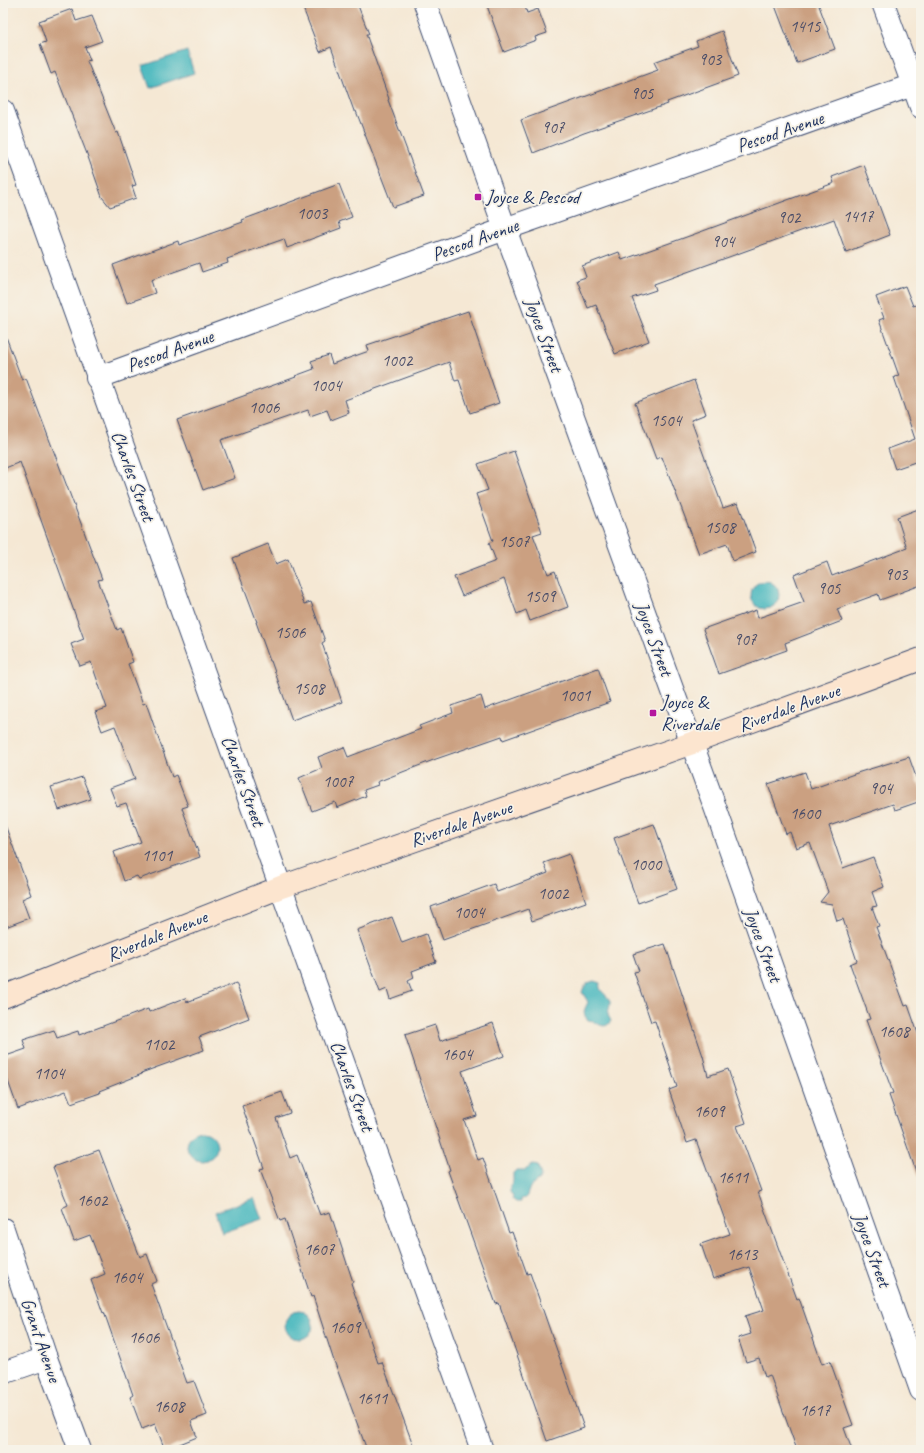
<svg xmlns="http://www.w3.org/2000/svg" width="924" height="1453" viewBox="0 0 924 1453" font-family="Caveat,sans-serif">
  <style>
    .water { fill: #47b7be; stroke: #31738e }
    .building { fill: #cba081 }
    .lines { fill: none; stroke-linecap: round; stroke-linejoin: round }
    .street-casing { stroke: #3c4b70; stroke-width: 24 }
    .secondary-casing { stroke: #3c4b70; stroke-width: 24 }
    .street { stroke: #fff; stroke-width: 22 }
    .secondary { stroke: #fce5cf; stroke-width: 22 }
    .poi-dot { fill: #b5179e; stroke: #f7f3e8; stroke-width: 1.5 }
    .labels { text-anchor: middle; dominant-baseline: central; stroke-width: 3.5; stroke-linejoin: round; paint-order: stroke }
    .number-label { font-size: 17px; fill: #474b67 }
    .street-label { font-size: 19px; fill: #1b2f5e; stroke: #f7f3e8 }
    .poi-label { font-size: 19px; fill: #1b2f5e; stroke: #f7f3e8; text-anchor: start }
  </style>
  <rect width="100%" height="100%" fill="#f7f3e8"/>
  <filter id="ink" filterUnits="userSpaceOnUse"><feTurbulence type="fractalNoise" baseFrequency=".025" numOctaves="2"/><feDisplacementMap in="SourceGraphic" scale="8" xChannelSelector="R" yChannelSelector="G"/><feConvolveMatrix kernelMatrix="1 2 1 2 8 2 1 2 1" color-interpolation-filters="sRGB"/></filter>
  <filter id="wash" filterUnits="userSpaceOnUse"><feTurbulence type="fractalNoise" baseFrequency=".012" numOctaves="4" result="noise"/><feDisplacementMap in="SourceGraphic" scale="16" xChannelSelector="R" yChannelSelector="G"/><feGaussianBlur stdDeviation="0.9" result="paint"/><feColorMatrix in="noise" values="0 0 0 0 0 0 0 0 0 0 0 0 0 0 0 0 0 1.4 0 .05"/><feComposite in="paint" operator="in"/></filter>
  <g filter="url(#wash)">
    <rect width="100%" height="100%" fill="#f5e8d4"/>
    <g class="water">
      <path d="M 187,51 L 194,73 L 150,88 L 142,66 Z"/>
      <circle cx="765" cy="595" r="14"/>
      <path d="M 594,981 L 600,983 C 598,991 605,993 609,999 C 612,1004 608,1009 608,1015 C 609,1017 610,1019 611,1021 C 604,1032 597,1021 588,1020 C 581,1013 585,1009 588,1002 L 582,992 C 585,985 586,983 594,981 Z"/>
      <circle cx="202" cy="1146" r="15"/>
      <path d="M 533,1165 L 538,1166 L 541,1176 L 539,1180 L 530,1187 L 526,1198 L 521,1199 L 521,1202 L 516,1202 L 512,1199 L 513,1196 L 510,1192 L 510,1186 L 513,1181 L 513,1173 L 516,1170 L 525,1170 Z"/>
      <path d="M 254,1198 L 262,1219 L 222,1233 L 215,1212 Z"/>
      <circle cx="299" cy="1325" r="14"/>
    </g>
    <g id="blocks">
      <g class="building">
        <path d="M 301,3 L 357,3 L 369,34 L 366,34 L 389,99 L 388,100 L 424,196 L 393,207 L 356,111 L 354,111 L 331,47 L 320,52 Z"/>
        <path d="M 486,3 L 524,3 L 527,13 L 538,9 L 547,33 L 535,37 L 536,40 L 504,52 Z"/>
        <path d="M 774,3 L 818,3 L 835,49 L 797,63 Z"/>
        <path d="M 72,9 L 76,21 L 92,16 L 102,41 L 85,47 L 90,60 L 87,61 L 116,133 L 118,132 L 136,185 L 132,186 L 136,198 L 110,207 L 102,197 L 87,154 L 55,72 L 51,74 L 40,44 L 46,42 L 39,21 Z"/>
        <path d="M 722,31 L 738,76 L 667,102 L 668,104 L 584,133 L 533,153 L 521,120 L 658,70 L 654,62 L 698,46 L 696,41 Z"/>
        <path d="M 864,165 L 890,235 L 846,252 L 834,219 L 654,284 L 656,290 L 632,298 L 649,341 L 615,354 L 596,305 L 588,308 L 577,280 L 586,277 L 582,266 L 619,252 L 622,260 L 692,235 L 834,183 L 832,177 Z"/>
        <path d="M 339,184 L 352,217 L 339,222 L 341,228 L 287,248 L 284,239 L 227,259 L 228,263 L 202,272 L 199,263 L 151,280 L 155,293 L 127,303 L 113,265 L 178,241 L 179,245 L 243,222 L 242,220 Z"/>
        <path d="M 905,286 L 913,306 L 921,303 L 921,460 L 895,469 L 888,449 L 915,439 L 894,377 L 899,376 L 879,320 L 884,318 L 876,297 Z"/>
        <path d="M 468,311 L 499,403 L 470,413 L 459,380 L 455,381 L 449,362 L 345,400 L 349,413 L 331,420 L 327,410 L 310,416 L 308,410 L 221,440 L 235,478 L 203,490 L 177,420 L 296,377 L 295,376 L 314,369 L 311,361 L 329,355 L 332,364 L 369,351 L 367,345 Z"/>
        <path d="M 3,334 L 5,334 L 22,380 L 26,378 L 102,579 L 98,580 L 117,630 L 121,628 L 133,662 L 128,664 L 143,704 L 146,703 L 172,777 L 176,775 L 188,806 L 182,808 L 200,857 L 139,879 L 137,876 L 124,881 L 114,852 L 141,842 L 126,803 L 117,806 L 110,788 L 135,779 L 115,726 L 102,731 L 95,712 L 107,708 L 91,662 L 80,666 L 71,644 L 84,639 L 20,462 L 3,469 Z"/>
        <path d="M 694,380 L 706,414 L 691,420 L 723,508 L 738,503 L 756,552 L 733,561 L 727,544 L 699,554 L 662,457 L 656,459 L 635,403 Z"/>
        <path d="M 514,451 L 542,532 L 533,535 L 548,574 L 555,571 L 568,607 L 530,621 L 526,610 L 517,614 L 504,579 L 462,596 L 454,577 L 496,561 L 489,543 L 493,541 L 476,494 L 488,490 L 478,464 Z"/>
        <path d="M 921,508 L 921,585 L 880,600 L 878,594 L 837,609 L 842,621 L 785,643 L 787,650 L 719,674 L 703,629 L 756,610 L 758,618 L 804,602 L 794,575 L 827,562 L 832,576 L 907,548 L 897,517 Z"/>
        <path d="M 268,544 L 276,564 L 288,559 L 304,604 L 311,602 L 325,641 L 322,643 L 342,702 L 292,720 L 271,661 L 270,661 L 256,622 L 257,622 L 233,558 Z"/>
        <path d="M 598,668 L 610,702 L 503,740 L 502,736 L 436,759 L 377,782 L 378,785 L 364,790 L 366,796 L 337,808 L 335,802 L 312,811 L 299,778 L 322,768 L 318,757 L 344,747 L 348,757 L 421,729 L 419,726 L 453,713 L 451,706 L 481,696 L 485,709 Z"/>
        <path d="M 909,757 L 921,791 L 921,801 L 895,810 L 893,804 L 829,826 L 843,868 L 873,857 L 884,887 L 872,892 L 877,906 L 872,907 L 879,926 L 876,927 L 905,1006 L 908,1005 L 921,1042 L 921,1177 L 918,1177 L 889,1095 L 893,1093 L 866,1020 L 870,1019 L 850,964 L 857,961 L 843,919 L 837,921 L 832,904 L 820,902 L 828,892 L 810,843 L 796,848 L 790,832 L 786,834 L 768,784 L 805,772 L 811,789 L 860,772 Z"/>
        <path d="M 82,777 L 91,799 L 59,810 L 51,787 Z"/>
        <path d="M 654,824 L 677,889 L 638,903 L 614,838 Z"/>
        <path d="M 3,825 L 5,825 L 31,895 L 22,899 L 29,918 L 3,928 Z"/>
        <path d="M 569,854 L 586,902 L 532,921 L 528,909 L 443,940 L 431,907 L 494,884 L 497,892 L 548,873 L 544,863 Z"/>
        <path d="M 392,917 L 402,943 L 426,934 L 436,962 L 412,971 L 414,978 L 408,981 L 412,991 L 390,999 L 387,989 L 380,992 L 357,930 Z"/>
        <path d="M 665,944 L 703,1056 L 708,1076 L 728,1069 L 746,1123 L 737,1126 L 761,1191 L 758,1192 L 797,1299 L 799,1298 L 822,1364 L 830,1361 L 853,1425 L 844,1428 L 852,1450 L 797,1450 L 770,1375 L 765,1377 L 759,1358 L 746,1362 L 738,1338 L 751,1334 L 745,1316 L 764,1310 L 749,1267 L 713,1279 L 701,1244 L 730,1234 L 696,1140 L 687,1143 L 669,1090 L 677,1087 L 655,1021 L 651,1022 L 634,972 L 639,971 L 633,954 Z"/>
        <path d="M 236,983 L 249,1018 L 199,1037 L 204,1050 L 141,1073 L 142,1074 L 99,1091 L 100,1093 L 71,1103 L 66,1091 L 18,1109 L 3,1067 L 3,1057 L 26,1049 L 23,1040 L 54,1030 L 57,1038 L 78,1031 L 79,1035 L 148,1009 L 149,1012 L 185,998 L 187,1002 Z"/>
        <path d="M 493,1023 L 504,1056 L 462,1071 L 477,1116 L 464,1120 L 478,1160 L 483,1158 L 509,1233 L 512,1232 L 527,1274 L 530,1273 L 584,1428 L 547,1441 L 499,1303 L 496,1304 L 448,1171 L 450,1170 L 405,1035 L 435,1025 L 440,1041 Z"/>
        <path d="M 282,1092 L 290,1113 L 276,1118 L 290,1158 L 297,1155 L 320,1215 L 330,1212 L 353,1282 L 351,1283 L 378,1363 L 382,1362 L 415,1450 L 367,1450 L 333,1358 L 313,1296 L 311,1297 L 285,1219 L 280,1221 L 260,1169 L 264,1168 L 242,1106 Z"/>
        <path d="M 99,1150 L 140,1257 L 147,1254 L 157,1281 L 151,1284 L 187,1383 L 194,1381 L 207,1415 L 191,1421 L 197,1437 L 165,1450 L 155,1424 L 142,1429 L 130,1397 L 133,1395 L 104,1312 L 103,1313 L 91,1280 L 105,1274 L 90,1235 L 74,1241 L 62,1208 L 68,1205 L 53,1167 Z"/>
      </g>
    </g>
  </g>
  <g filter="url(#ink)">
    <use href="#blocks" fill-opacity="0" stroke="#3c4b70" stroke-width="1"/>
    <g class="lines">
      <defs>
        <g id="street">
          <path d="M 425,3 L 505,229 L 715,807 L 921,1390"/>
          <path d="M 883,3 L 921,107"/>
          <path d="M 3,111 L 482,1450"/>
          <path d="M 97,378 L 505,229 L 921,82"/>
          <path d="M 3,1229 L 46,1358 L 80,1450"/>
          <path d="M 3,1373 L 46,1358"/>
        </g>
        <path id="secondary" d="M 3,997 L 281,887 L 692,743 L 921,659"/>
      </defs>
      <use href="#street" class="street-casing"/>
      <use href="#secondary" class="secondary-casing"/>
      <use href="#street" class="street"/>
      <use href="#secondary" class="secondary"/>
    </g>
  </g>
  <g class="poi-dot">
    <rect x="474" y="193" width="8" height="8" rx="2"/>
    <rect x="649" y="709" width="8" height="8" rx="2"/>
  </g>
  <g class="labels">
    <g class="number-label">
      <text x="805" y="26">1415</text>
      <text x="710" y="59">903</text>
      <text x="642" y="93">905</text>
      <text x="553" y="127">907</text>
      <text x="312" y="213">1003</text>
      <text x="858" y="216">1417</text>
      <text x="789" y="217">902</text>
      <text x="723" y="241">904</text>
      <text x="397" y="360">1002</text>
      <text x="326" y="385">1004</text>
      <text x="264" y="407">1006</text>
      <text x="666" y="420">1504</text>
      <text x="720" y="527">1508</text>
      <text x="514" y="541">1507</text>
      <text x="896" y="574">903</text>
      <text x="829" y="588">905</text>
      <text x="540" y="596">1509</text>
      <text x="290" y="632">1506</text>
      <text x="745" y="639">907</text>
      <text x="309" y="688">1508</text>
      <text x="575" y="695">1001</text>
      <text x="338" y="781">1007</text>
      <text x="881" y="788">904</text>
      <text x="805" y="813">1600</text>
      <text x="157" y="855">1101</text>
      <text x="646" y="864">1000</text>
      <text x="553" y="893">1002</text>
      <text x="469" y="912">1004</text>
      <text x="894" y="1031">1608</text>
      <text x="159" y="1044">1102</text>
      <text x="457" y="1054">1604</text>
      <text x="49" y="1073">1104</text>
      <text x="709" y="1111">1609</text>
      <text x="733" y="1177">1611</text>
      <text x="92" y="1200">1602</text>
      <text x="319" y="1249">1607</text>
      <text x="742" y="1254">1613</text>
      <text x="127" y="1277">1604</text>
      <text x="345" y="1327">1609</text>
      <text x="144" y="1337">1606</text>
      <text x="372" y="1398">1611</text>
      <text x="169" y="1406">1608</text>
      <text x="815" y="1410">1617</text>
    </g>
    <g class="street-label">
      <text transform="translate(780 132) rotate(-19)">Pescod Avenue</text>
      <text transform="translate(475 240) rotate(-20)">Pescod Avenue</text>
      <text transform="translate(544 335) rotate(70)">Joyce Street</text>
      <text transform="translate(170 351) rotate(-20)">Pescod Avenue</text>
      <text transform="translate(133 476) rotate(70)">Charles Street</text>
      <text transform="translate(654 639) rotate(70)">Joyce Street</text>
      <text transform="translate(789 708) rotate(-20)">Riverdale Avenue</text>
      <text transform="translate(243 781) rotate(70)">Charles Street</text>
      <text transform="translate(461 824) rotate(-19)">Riverdale Avenue</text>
      <text transform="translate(157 936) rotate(-22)">Riverdale Avenue</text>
      <text transform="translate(763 945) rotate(70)">Joyce Street</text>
      <text transform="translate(352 1086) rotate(70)">Charles Street</text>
      <text transform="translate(872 1250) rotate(70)">Joyce Street</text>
      <text transform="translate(41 1340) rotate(71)">Grant Avenue</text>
    </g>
    <g class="poi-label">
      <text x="486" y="197">Joyce &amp; Pescod</text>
      <text x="661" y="702">Joyce &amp;<tspan x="661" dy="22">Riverdale</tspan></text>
    </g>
  </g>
  <rect width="924" height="1453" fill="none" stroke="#f7f3e8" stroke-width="16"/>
</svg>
